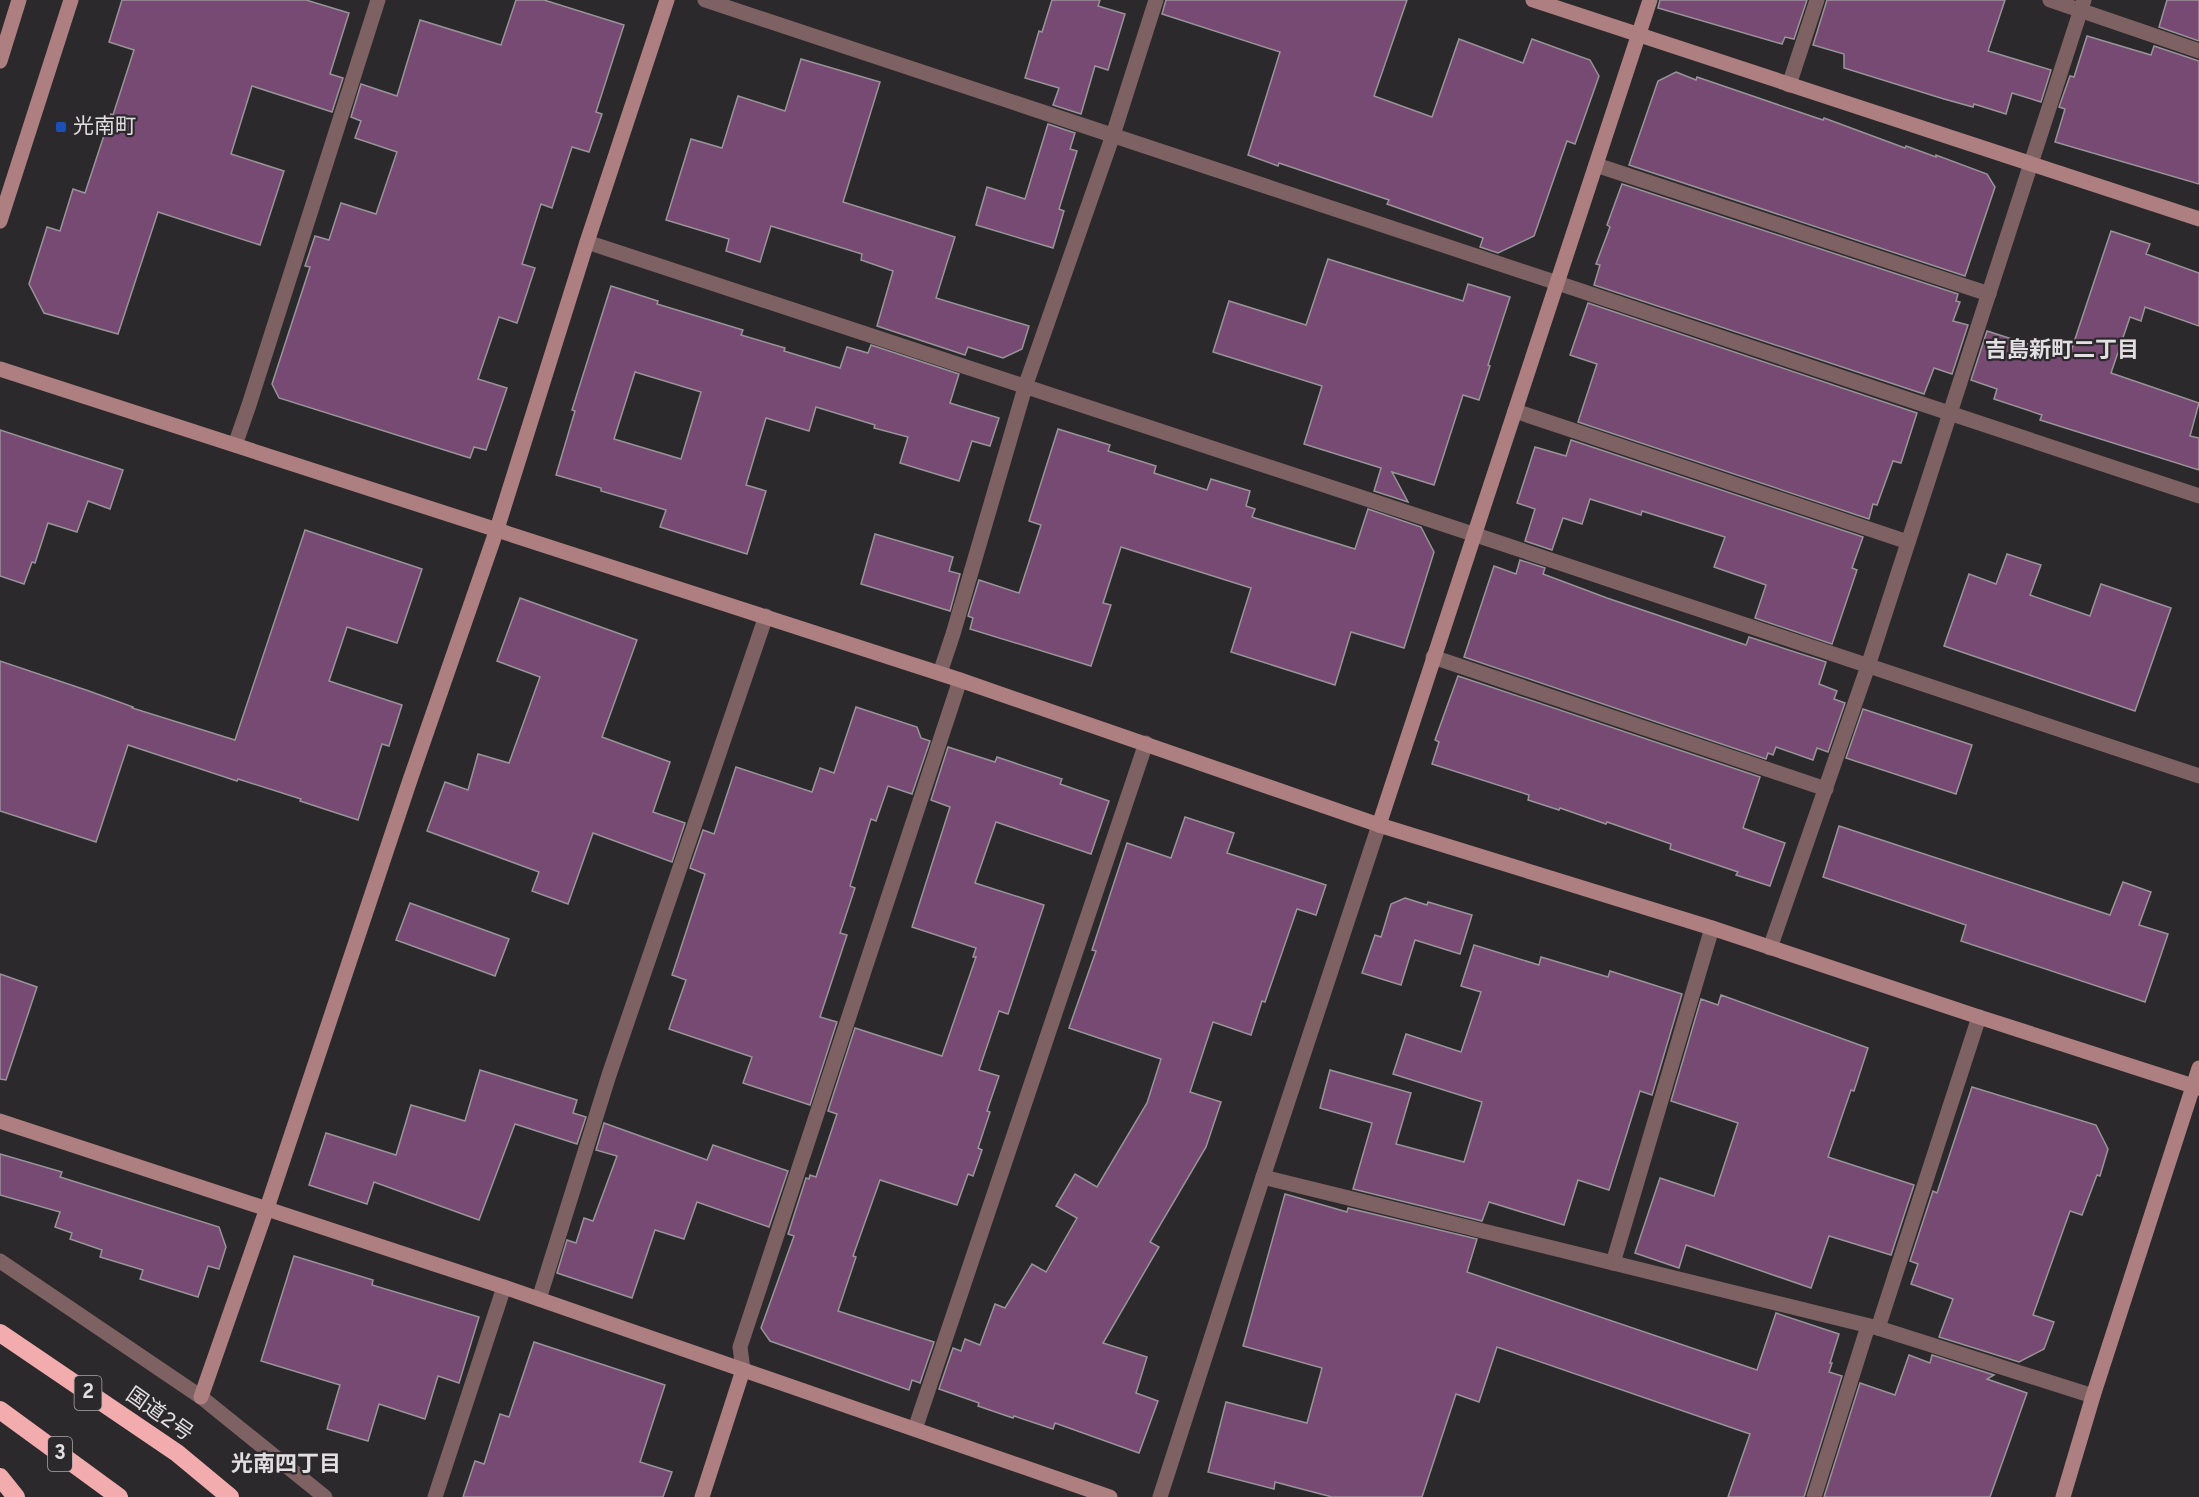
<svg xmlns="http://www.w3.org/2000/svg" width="2199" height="1497" viewBox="0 0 2199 1497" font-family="Overpass,'Noto Sans JP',sans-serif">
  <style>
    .building { fill: #764a73; stroke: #989498; stroke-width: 1.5; fill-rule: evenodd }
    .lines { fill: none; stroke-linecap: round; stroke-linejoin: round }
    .street { stroke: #7e6162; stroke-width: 15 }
    .secondary { stroke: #ad7f81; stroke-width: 15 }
    .highway { stroke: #f3acae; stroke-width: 18 }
    .transit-dot { fill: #1a4fb4; stroke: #2c292c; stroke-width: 2 }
    .labels { text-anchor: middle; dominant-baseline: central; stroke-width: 4.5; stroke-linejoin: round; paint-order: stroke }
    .shield { fill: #2c292c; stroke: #aba8ab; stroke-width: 1.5 }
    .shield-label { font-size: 20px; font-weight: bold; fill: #e2dfe2 }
    .poi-label { font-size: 21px; fill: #e2dfe2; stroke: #2c292c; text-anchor: start }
    .street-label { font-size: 21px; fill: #e2dfe2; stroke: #2c292c }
    .neighbourhood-label { font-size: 22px; font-weight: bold; fill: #e2dfe2; stroke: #2c292c }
  </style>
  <rect width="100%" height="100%" fill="#2c292c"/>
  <g class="building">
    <path d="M 122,0 L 306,0 L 349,13 L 330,74 L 343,78 L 332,112 L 252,86 L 231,154 L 284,171 L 260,245 L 158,212 L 118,334 L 44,313 L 29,284 L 47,227 L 60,231 L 73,189 L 85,193 L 111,114 L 113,115 L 134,50 L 109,42 Z"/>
    <path d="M 516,0 L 544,0 L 624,25 L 596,112 L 602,114 L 589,152 L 572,147 L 552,208 L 541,204 L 522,264 L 535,268 L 517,323 L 499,317 L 478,379 L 507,388 L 486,450 L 474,447 L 470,458 L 279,398 L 272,384 L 310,267 L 305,266 L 315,236 L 329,240 L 341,203 L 376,214 L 397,152 L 355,138 L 361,121 L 351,117 L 361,84 L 397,96 L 420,20 L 501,45 Z"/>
    <path d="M 1052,0 L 1100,0 L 1098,6 L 1125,14 L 1108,70 L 1095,66 L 1081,114 L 1053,105 L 1059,88 L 1025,78 L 1039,31 L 1042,32 Z"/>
    <path d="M 1166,0 L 1407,0 L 1374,96 L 1432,117 L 1459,39 L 1523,63 L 1532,39 L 1590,60 L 1599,76 L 1575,144 L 1567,141 L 1534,236 L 1498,253 L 1480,247 L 1483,238 L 1387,204 L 1389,200 L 1279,163 L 1278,166 L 1248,155 L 1280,52 L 1162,14 Z"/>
    <path d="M 1660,0 L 1807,0 L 1794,39 L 1785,37 L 1782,44 L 1658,8 Z"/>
    <path d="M 1827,0 L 2005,0 L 1988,51 L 2051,70 L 2041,102 L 2012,93 L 2006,114 L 1974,104 L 1973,107 L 1944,99 L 1844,68 L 1844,54 L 1813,45 Z"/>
    <path d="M 2167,0 L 2199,0 L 2199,41 L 2159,27 Z"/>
    <path d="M 2087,36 L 2151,55 L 2154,46 L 2199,61 L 2199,184 L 2055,142 L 2065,109 L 2059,107 L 2070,76 L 2074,77 Z"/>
    <path d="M 801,59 L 880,82 L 843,202 L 955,237 L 936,298 L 1029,326 L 1022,349 L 1003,358 L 968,347 L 965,355 L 877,326 L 893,271 L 861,260 L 862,254 L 771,226 L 760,262 L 726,251 L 729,239 L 666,220 L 691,139 L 722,148 L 738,96 L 785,111 Z"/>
    <path d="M 1676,72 L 1696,80 L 1697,77 L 1811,116 L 1823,120 L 1824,118 L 1905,148 L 1906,146 L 1936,157 L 1936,155 L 1987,174 L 1995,187 L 1965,276 L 1629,165 L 1658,81 Z"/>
    <path d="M 1048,124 L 1075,133 L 1070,149 L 1077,151 L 1059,209 L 1064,211 L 1053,248 L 976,225 L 987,187 L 1025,199 Z"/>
    <path d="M 1622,184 L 1958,294 L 1956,301 L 1960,302 L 1953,321 L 1968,325 L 1952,374 L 1934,368 L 1924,394 L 1594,285 L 1600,265 L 1596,264 L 1610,227 L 1607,225 Z"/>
    <path d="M 2111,231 L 2150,244 L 2146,254 L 2199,273 L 2199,326 L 2145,307 L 2141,321 L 2130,317 L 2111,373 L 2199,403 L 2190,436 L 2199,438 L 2199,470 L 2040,420 L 2042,415 L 1994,399 L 1997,389 L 1971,380 L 1987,331 L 2062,355 L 2063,352 L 2070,354 Z"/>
    <path d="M 1328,259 L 1463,301 L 1468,284 L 1510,297 L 1488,365 L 1490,366 L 1479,400 L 1463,395 L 1434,485 L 1392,472 L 1408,502 L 1374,491 L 1381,468 L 1304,444 L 1322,386 L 1213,352 L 1229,301 L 1306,325 Z"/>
    <path d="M 611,286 L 658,301 L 657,304 L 743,330 L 741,335 L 785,348 L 784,351 L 840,368 L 847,347 L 868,353 L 871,345 L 959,374 L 950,403 L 999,418 L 990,446 L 972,441 L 959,481 L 900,463 L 908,437 L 874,428 L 875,425 L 816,407 L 809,431 L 766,418 L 746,485 L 766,491 L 747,554 L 660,527 L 666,510 L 601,491 L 601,488 L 556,475 L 575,411 L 572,410 ZM 635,372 L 701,392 L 681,459 L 614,439 Z"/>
    <path d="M 1588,303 L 1917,413 L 1901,463 L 1893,461 L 1877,505 L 1873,504 L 1869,519 L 1578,422 L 1597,364 L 1570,355 Z"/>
    <path d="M 1058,429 L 1110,445 L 1108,451 L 1156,466 L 1154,473 L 1207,490 L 1211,479 L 1250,491 L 1246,506 L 1255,509 L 1252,517 L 1355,549 L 1368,509 L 1421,527 L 1434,552 L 1404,648 L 1351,632 L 1335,685 L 1231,652 L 1251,588 L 1121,547 L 1103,603 L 1111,605 L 1091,666 L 970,629 L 973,618 L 968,616 L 979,580 L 1019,593 L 1041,525 L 1029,521 Z"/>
    <path d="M 0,430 L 123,470 L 110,509 L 88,501 L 77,532 L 48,523 L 35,563 L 32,562 L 24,584 L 0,576 Z"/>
    <path d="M 1571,440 L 1863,537 L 1852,568 L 1857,570 L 1832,644 L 1755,618 L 1766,585 L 1714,567 L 1725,537 L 1642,511 L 1641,515 L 1590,499 L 1582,524 L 1563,518 L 1552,550 L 1525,541 L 1535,509 L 1517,503 L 1535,447 L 1566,456 Z"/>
    <path d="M 305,530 L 422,569 L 397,643 L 347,627 L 329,681 L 402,705 L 389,746 L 382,744 L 358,820 L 300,801 L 301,799 L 238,779 L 237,781 L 128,745 L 96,842 L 0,811 L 0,661 L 89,691 L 133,707 L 132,708 L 235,740 Z"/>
    <path d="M 875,534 L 953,557 L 949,571 L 960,574 L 950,611 L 861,584 Z"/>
    <path d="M 2007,554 L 2041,565 L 2030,595 L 2090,616 L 2101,584 L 2171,608 L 2135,711 L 1944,646 L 1969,574 L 1996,584 Z"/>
    <path d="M 1520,560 L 1545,568 L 1543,574 L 1607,598 L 1746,645 L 1749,637 L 1826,662 L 1819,684 L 1837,691 L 1834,699 L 1845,703 L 1828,752 L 1817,748 L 1813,760 L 1776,747 L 1773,755 L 1768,753 L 1766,759 L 1464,657 L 1494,566 L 1516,574 Z"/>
    <path d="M 520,598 L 637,640 L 602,737 L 670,762 L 653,812 L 685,823 L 672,862 L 593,833 L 568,904 L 532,891 L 539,872 L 427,831 L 445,782 L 468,790 L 478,754 L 509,763 L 540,677 L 497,661 Z"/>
    <path d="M 1458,676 L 1760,777 L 1743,828 L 1785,843 L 1770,886 L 1736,875 L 1738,872 L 1670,849 L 1671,844 L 1607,822 L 1606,824 L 1560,808 L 1559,810 L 1528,800 L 1529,795 L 1432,764 L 1439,742 L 1435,740 Z"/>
    <path d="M 856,707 L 917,727 L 921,738 L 930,741 L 912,794 L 888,786 L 876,821 L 871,819 L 850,886 L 855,888 L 840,933 L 847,935 L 820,1017 L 837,1022 L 810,1105 L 743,1083 L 752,1057 L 669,1029 L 686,980 L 672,975 L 705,874 L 690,868 L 703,830 L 714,834 L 736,767 L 812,792 L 820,768 L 834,773 Z"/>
    <path d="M 1863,709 L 1972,745 L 1956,794 L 1846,758 Z"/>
    <path d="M 948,747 L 995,762 L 997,757 L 1062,779 L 1060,784 L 1109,801 L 1091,854 L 996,822 L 975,883 L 1044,905 L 1008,1014 L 999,1011 L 979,1070 L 999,1076 L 987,1111 L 990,1112 L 978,1148 L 982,1150 L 973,1176 L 968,1174 L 957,1205 L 880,1180 L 853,1256 L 856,1257 L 838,1311 L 934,1342 L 920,1383 L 912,1380 L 909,1390 L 770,1341 L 761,1328 L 794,1236 L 788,1234 L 806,1178 L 809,1179 L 810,1175 L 816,1177 L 837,1114 L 828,1111 L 855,1028 L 942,1056 L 976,957 L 973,957 L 976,948 L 912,927 L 950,807 L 931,800 Z"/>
    <path d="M 1185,817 L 1234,833 L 1227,853 L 1326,885 L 1316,915 L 1297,909 L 1265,1002 L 1262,1001 L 1251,1035 L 1213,1022 L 1190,1092 L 1221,1102 L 1206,1147 L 1150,1242 L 1159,1247 L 1103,1343 L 1147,1357 L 1136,1393 L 1158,1401 L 1139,1453 L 1055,1423 L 1053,1429 L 1014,1416 L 1013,1418 L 978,1406 L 979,1403 L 939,1389 L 953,1348 L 961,1351 L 965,1339 L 980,1345 L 995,1304 L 1005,1308 L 1032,1264 L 1046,1272 L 1077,1218 L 1056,1206 L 1075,1174 L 1097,1187 L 1147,1103 L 1161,1059 L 1069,1028 L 1096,951 L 1092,950 L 1127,843 L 1171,858 Z"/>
    <path d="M 1839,826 L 2110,915 L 2123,882 L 2151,892 L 2139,925 L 2168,934 L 2145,1002 L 1961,941 L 1966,925 L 1823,877 Z"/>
    <path d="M 1405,898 L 1427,905 L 1428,902 L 1472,915 L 1460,954 L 1415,940 L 1401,985 L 1362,973 L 1375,935 L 1381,937 L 1391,904 Z"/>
    <path d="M 410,903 L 509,939 L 495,976 L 396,940 Z"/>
    <path d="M 1474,945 L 1539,965 L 1541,957 L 1608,977 L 1610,971 L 1682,994 L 1652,1095 L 1640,1091 L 1609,1190 L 1578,1180 L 1564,1225 L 1489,1202 L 1482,1221 L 1353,1189 L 1372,1123 L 1320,1108 L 1330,1070 L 1411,1093 L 1396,1144 L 1464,1162 L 1482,1102 L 1393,1074 L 1406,1034 L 1461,1052 L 1481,992 L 1461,986 Z"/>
    <path d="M 0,974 L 37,987 L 6,1080 L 0,1079 Z"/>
    <path d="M 1721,995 L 1868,1048 L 1854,1091 L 1851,1090 L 1828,1157 L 1914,1185 L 1891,1255 L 1829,1236 L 1811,1288 L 1686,1245 L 1679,1268 L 1635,1253 L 1660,1178 L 1714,1196 L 1738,1123 L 1671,1101 L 1701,999 L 1718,1005 Z"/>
    <path d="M 480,1070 L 577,1100 L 573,1113 L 586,1117 L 577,1144 L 515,1124 L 479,1220 L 374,1182 L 367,1204 L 309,1185 L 326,1133 L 396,1155 L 411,1105 L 465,1121 Z"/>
    <path d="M 1972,1087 L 2096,1125 L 2108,1149 L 2100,1176 L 2097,1175 L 2082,1215 L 2070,1211 L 2033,1315 L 2054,1322 L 2044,1349 L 2019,1362 L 1939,1337 L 1953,1299 L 1911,1284 L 1918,1264 L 1910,1261 L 1933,1191 L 1937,1193 Z"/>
    <path d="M 604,1123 L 707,1160 L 713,1145 L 788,1171 L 769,1227 L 697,1202 L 684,1239 L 655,1230 L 632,1298 L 557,1273 L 567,1240 L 576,1243 L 584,1218 L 593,1221 L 617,1156 L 596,1150 Z"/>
    <path d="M 0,1154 L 62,1172 L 60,1177 L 219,1227 L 226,1247 L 219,1269 L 208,1266 L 198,1297 L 140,1279 L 143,1270 L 100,1257 L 102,1250 L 70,1239 L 72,1233 L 55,1227 L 60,1212 L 0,1195 Z"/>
    <path d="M 1285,1194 L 1347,1212 L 1348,1208 L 1477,1239 L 1467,1272 L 1757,1370 L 1776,1313 L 1839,1334 L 1830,1363 L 1832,1363 L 1829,1372 L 1842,1376 L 1804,1497 L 1728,1497 L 1750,1434 L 1497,1347 L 1479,1402 L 1456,1394 L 1422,1497 L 1332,1497 L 1275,1482 L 1274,1489 L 1208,1472 L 1226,1402 L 1307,1423 L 1322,1368 L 1243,1346 Z"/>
    <path d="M 294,1256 L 373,1280 L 372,1285 L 479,1317 L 459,1383 L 438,1376 L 425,1419 L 379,1404 L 368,1441 L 327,1429 L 340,1385 L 261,1361 Z"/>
    <path d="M 534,1342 L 665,1385 L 640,1462 L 672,1472 L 663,1497 L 463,1497 L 475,1461 L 484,1464 L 500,1414 L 509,1417 Z"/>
    <path d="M 1909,1355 L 1930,1363 L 1932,1355 L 1994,1375 L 1987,1379 L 2027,1393 L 1990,1497 L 1824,1497 L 1860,1383 L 1895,1395 Z"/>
  </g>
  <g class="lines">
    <g class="street">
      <path d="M 705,0 L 2199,496"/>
      <path d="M 2050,0 L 2199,51"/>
      <path d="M 1789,85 L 1817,0"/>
      <path d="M 1596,165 L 1989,294"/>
      <path d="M 587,242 C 1125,416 1662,598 2199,776"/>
      <path d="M 1515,411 L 1908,542"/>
      <path d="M 235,445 L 249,405 L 378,0"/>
      <path d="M 1433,657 L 1826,789"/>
      <path d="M 940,673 L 953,634 L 1026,384 L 1113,135 L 1156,0"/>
      <path d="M 1770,948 L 1868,666 L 2084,0"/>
      <path d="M 1263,1177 L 1878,1328 L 2093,1396"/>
      <path d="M 0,1261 L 201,1397 L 325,1497"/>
      <path d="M 1613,1263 L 1712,928"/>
      <path d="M 539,1299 L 609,1075 L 766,616"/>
      <path d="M 1878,1328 L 1979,1017"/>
      <path d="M 743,1370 L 740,1347 L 960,680"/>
      <path d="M 915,1429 L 1146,743"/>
      <path d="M 435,1497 L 504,1287"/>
      <path d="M 1160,1497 L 1263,1177 L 1379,825"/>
      <path d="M 1814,1497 L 1868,1326"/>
    </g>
    <g class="secondary">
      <path d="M 1533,0 L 2199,219"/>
      <path d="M 0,61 L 19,0"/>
      <path d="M 0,221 L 71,0"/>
      <path d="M 0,369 L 960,680 L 1379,825 L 1712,928 L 1979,1017 L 2199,1088"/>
      <path d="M 1379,825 L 1650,0"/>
      <path d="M 0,1121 L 504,1287 L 1110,1497"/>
      <path d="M 201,1397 L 267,1208 L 410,780 L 497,529 L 587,242 L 667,0"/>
      <path d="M 702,1497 L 743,1370"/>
      <path d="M 2063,1497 L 2093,1396 L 2199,1068"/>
    </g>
    <g class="highway">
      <path d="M 0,1333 L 177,1453 L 230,1497"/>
      <path d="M 0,1410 L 119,1497"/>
      <path d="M 0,1477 L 16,1497"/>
    </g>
  </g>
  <rect class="transit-dot" x="55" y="121" width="12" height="12" rx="3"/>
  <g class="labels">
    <g class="shield">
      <rect x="74.5" y="1376" width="27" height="34" rx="4.5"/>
      <rect x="48" y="1437" width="24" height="34" rx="4.5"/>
    </g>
    <g class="shield-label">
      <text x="88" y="1393">2</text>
      <text x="60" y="1454">3</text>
    </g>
    <g class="poi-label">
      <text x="73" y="127">光南町</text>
    </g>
    <g class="street-label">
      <text transform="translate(159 1415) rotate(35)">国道2号</text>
    </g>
    <g class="neighbourhood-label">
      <text x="2062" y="351">吉島新町二丁目</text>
      <text x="286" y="1465">光南四丁目</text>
    </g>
  </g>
</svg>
